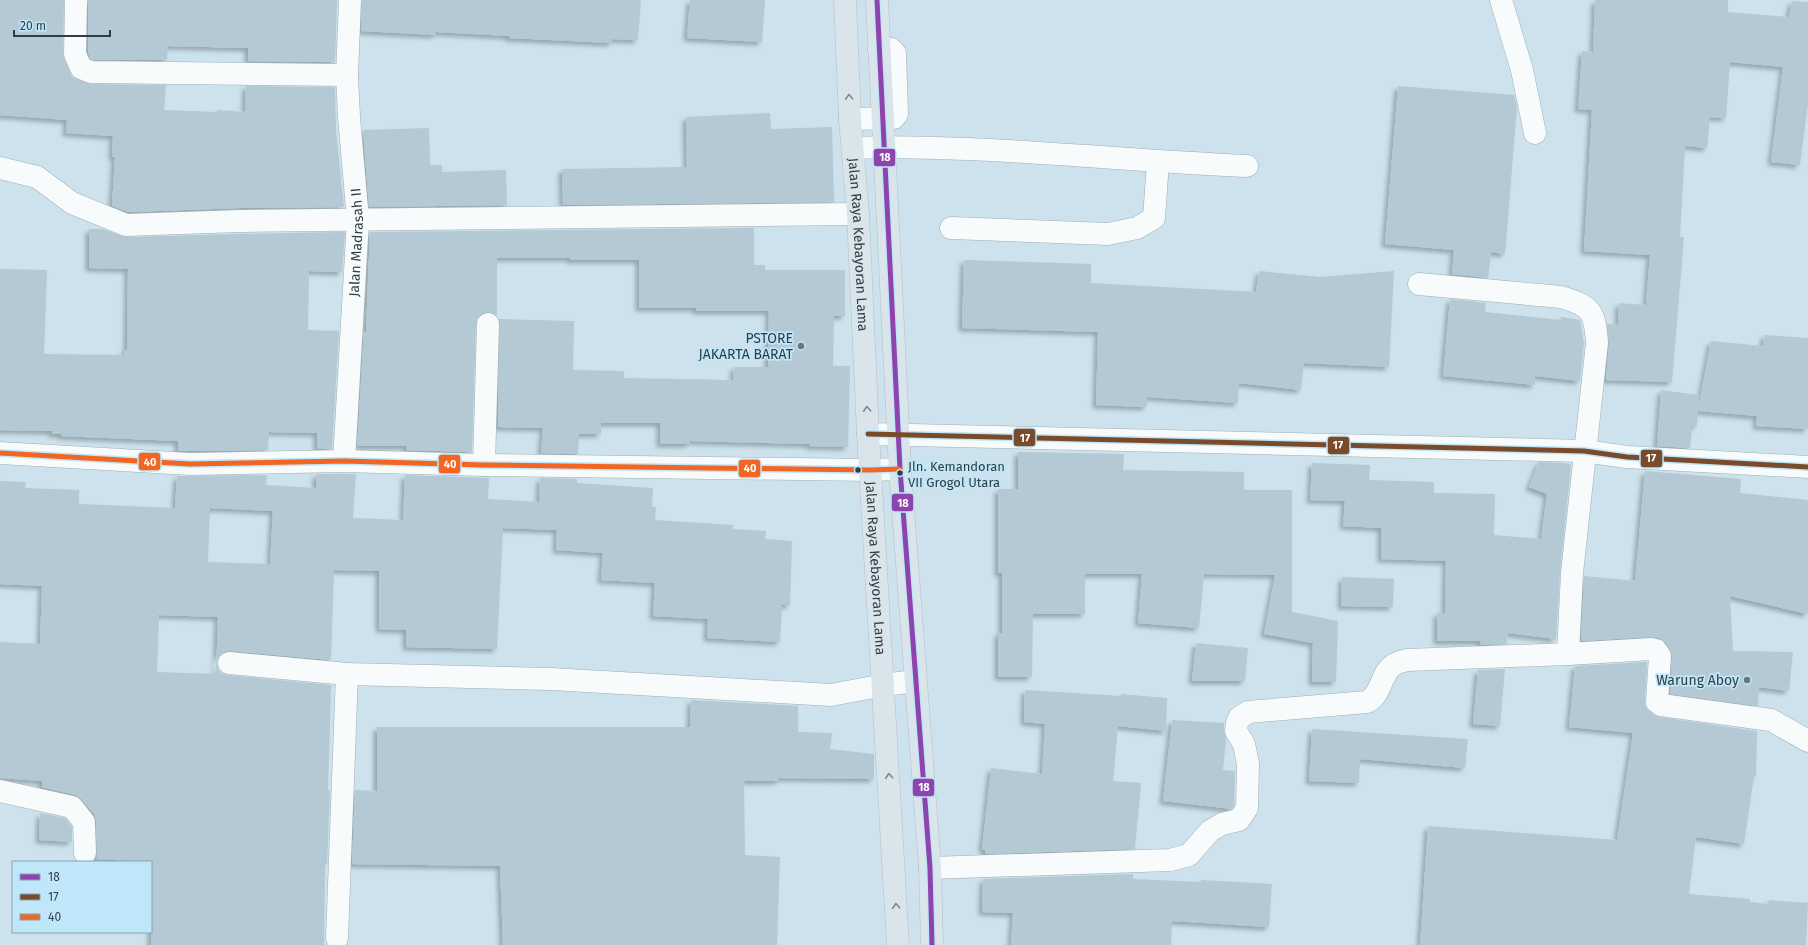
<svg xmlns="http://www.w3.org/2000/svg" width="1808" height="945" viewBox="0 0 1808 945" font-family="'Fira Sans',sans-serif">
  <style>
    .building { fill: #b4c9d3; fill-rule: evenodd; filter: url(#shadow) }
    .lines { fill: none; stroke-linecap: round; stroke-linejoin: round }
    .minor-casing { stroke: #9eaeb6; stroke-width: 23 }
    .major-casing { stroke: #b4c0c4; stroke-width: 23 }
    .minor { stroke: #f8fbfc; stroke-width: 22 }
    .major { stroke: #d9e5eb; stroke-width: 22 }
    .bus-1-casing { stroke: #c0e6f9; stroke-width: 8 }
    .bus-2-casing { stroke: #c0e6f9; stroke-width: 8 }
    .bus-3-casing { stroke: #c0e6f9; stroke-width: 8 }
    .bus-1 { stroke: #8e44ad; stroke-width: 5 }
    .bus-2 { stroke: #7a4b2a; stroke-width: 5 }
    .bus-3 { stroke: #f26522; stroke-width: 5 }
    .oneway { stroke: #7b8990 }
    .poi-dot { fill: #66777f; stroke: #c0e6f9; stroke-width: 1.5 }
    .bus-dot { fill: #2f3e45; stroke: #c0e6f9; stroke-width: 1.5 }
    .labels { text-anchor: middle; dominant-baseline: central; stroke-width: 3.5; stroke-linejoin: round; paint-order: stroke }
    .bus-label { font-size: 13px; fill: #2f3e45; stroke: #c0e6f9; text-anchor: start }
    .street-label { font-size: 14px; fill: #2f3e45; stroke: #c0e6f9 }
    .poi-label { font-size: 14px; fill: #2f3e45; stroke: #c0e6f9; text-anchor: end }
    .line-badge { stroke: #c0e6f9; stroke-width: 1.5 }
    .badge-label { font-size: 11px; text-anchor: middle; font-weight: bold; fill: #fff }
  </style>
  <defs>
    <filter id="shadow"><feDropShadow dx="-3.5" dy="3.5" stdDeviation="2" flood-color="#0004"/></filter>
  </defs>
  <rect width="100%" height="100%" fill="#cde2ec"/>
  <g class="building">
    <path d="M 0,0 L 64,0 L 63,54 L 72,77 L 91,84 L 166,85 L 164,110 L 217,112 L 217,110 L 245,112 L 246,86 L 335,87 L 336,131 L 344,207 L 240,208 L 128,212 L 112,206 L 115,157 L 112,157 L 113,136 L 66,133 L 67,120 L 0,115 Z"/>
    <path d="M 88,0 L 337,0 L 335,62 L 248,61 L 248,48 L 168,46 L 167,60 L 93,60 L 90,58 L 88,52 Z"/>
    <path d="M 362,0 L 641,0 L 638,40 L 612,39 L 612,43 L 509,38 L 509,36 L 436,32 L 436,35 L 361,31 Z"/>
    <path d="M 690,0 L 765,0 L 762,42 L 687,38 Z"/>
    <path d="M 1595,0 L 1728,0 L 1728,12 L 1789,17 L 1792,1 L 1808,2 L 1808,104 L 1800,165 L 1771,162 L 1783,67 L 1730,62 L 1726,118 L 1710,117 L 1707,148 L 1685,146 L 1680,237 L 1684,237 L 1672,382 L 1606,380 L 1609,344 L 1607,324 L 1618,325 L 1619,303 L 1646,305 L 1650,255 L 1584,251 L 1592,110 L 1578,109 L 1582,51 L 1593,52 Z"/>
    <path d="M 1398,86 L 1514,95 L 1517,107 L 1505,254 L 1491,252 L 1488,278 L 1452,274 L 1454,250 L 1385,244 Z"/>
    <path d="M 770,113 L 771,129 L 832,127 L 834,202 L 563,205 L 562,169 L 687,167 L 686,117 Z"/>
    <path d="M 429,128 L 430,165 L 442,165 L 442,172 L 506,170 L 507,205 L 369,207 L 363,130 Z"/>
    <path d="M 754,228 L 754,265 L 765,265 L 765,270 L 845,270 L 845,316 L 834,316 L 833,366 L 850,366 L 848,447 L 809,446 L 809,444 L 690,441 L 689,444 L 660,444 L 660,423 L 601,423 L 601,434 L 579,434 L 578,454 L 541,453 L 543,428 L 498,427 L 499,319 L 574,321 L 573,370 L 624,371 L 624,378 L 733,380 L 734,367 L 768,367 L 769,311 L 696,311 L 696,308 L 639,308 L 639,260 L 570,260 L 570,258 L 497,258 L 497,315 L 489,312 L 482,313 L 478,317 L 476,324 L 472,452 L 406,450 L 407,446 L 358,446 L 357,449 L 364,332 L 366,332 L 370,232 Z"/>
    <path d="M 89,229 L 102,229 L 126,237 L 240,234 L 345,232 L 342,272 L 309,271 L 308,330 L 339,331 L 332,449 L 317,449 L 317,433 L 269,432 L 268,450 L 190,451 L 178,451 L 178,441 L 61,436 L 61,434 L 52,434 L 52,431 L 0,430 L 0,269 L 47,270 L 44,354 L 124,355 L 124,350 L 127,350 L 128,269 L 89,268 Z"/>
    <path d="M 964,260 L 1091,264 L 1091,283 L 1256,292 L 1259,271 L 1321,277 L 1394,271 L 1389,367 L 1304,363 L 1301,390 L 1239,383 L 1238,403 L 1147,397 L 1147,407 L 1096,405 L 1098,332 L 962,328 Z"/>
    <path d="M 1450,299 L 1486,303 L 1485,312 L 1561,320 L 1561,317 L 1580,320 L 1584,343 L 1580,381 L 1535,376 L 1535,385 L 1443,376 Z"/>
    <path d="M 1764,335 L 1808,338 L 1808,429 L 1756,426 L 1757,416 L 1698,411 L 1697,426 L 1692,426 L 1690,448 L 1657,446 L 1661,390 L 1699,395 L 1699,405 L 1711,341 L 1763,346 Z"/>
    <path d="M 1018,452 L 1124,454 L 1123,470 L 1244,472 L 1244,490 L 1292,490 L 1292,612 L 1338,621 L 1336,682 L 1312,682 L 1313,643 L 1264,634 L 1275,575 L 1204,574 L 1199,628 L 1138,623 L 1142,574 L 1085,574 L 1085,614 L 1033,614 L 1032,677 L 998,677 L 998,633 L 1002,633 L 1002,573 L 998,573 L 998,489 L 1018,489 Z"/>
    <path d="M 1539,462 L 1565,463 L 1571,465 L 1560,572 L 1556,639 L 1508,633 L 1507,644 L 1480,645 L 1481,641 L 1437,641 L 1437,613 L 1445,613 L 1446,561 L 1381,559 L 1381,528 L 1343,526 L 1345,501 L 1310,500 L 1312,463 L 1370,465 L 1369,480 L 1434,482 L 1434,493 L 1495,494 L 1494,535 L 1541,539 L 1547,494 L 1529,487 Z"/>
    <path d="M 1645,471 L 1741,479 L 1740,493 L 1808,500 L 1808,614 L 1730,596 L 1733,651 L 1793,652 L 1789,691 L 1759,687 L 1758,706 L 1670,694 L 1672,656 L 1666,643 L 1659,638 L 1650,637 L 1581,641 L 1584,576 L 1635,581 Z"/>
    <path d="M 316,474 L 356,474 L 353,518 L 403,520 L 405,475 L 489,478 L 488,499 L 539,502 L 540,478 L 577,479 L 577,483 L 653,488 L 652,507 L 656,507 L 655,520 L 733,525 L 733,529 L 766,531 L 765,539 L 792,541 L 790,605 L 782,605 L 780,642 L 707,638 L 708,619 L 653,616 L 655,583 L 601,580 L 603,553 L 556,550 L 557,530 L 503,528 L 497,649 L 406,647 L 406,630 L 379,629 L 379,571 L 334,570 L 331,660 L 230,651 L 224,652 L 219,655 L 217,662 L 218,669 L 221,673 L 228,675 L 331,685 L 328,790 L 330,790 L 327,864 L 325,864 L 324,945 L 151,945 L 151,862 L 97,859 L 96,821 L 94,814 L 81,799 L 75,795 L 42,787 L 42,781 L 0,778 L 0,642 L 40,644 L 42,586 L 0,584 L 0,481 L 26,482 L 25,488 L 79,490 L 79,504 L 175,508 L 177,476 L 267,475 L 266,485 L 316,488 ZM 210,508 L 273,511 L 270,564 L 208,562 ZM 159,615 L 218,617 L 216,674 L 157,672 Z"/>
    <path d="M 1342,577 L 1394,579 L 1393,607 L 1341,606 Z"/>
    <path d="M 1196,643 L 1248,648 L 1245,681 L 1192,681 Z"/>
    <path d="M 1647,662 L 1645,702 L 1646,708 L 1654,715 L 1659,717 L 1757,731 L 1756,777 L 1754,776 L 1744,844 L 1696,837 L 1689,894 L 1750,899 L 1750,902 L 1768,904 L 1769,900 L 1808,903 L 1806,945 L 1420,945 L 1428,826 L 1617,840 L 1633,733 L 1569,727 L 1575,666 Z"/>
    <path d="M 1505,669 L 1500,726 L 1473,724 L 1478,670 Z"/>
    <path d="M 1025,690 L 1121,696 L 1121,694 L 1167,698 L 1166,731 L 1118,726 L 1113,781 L 1141,783 L 1135,849 L 985,854 L 985,850 L 982,849 L 991,768 L 1042,774 L 1045,724 L 1024,722 Z"/>
    <path d="M 691,700 L 798,706 L 798,732 L 832,733 L 830,749 L 874,754 L 874,779 L 779,778 L 779,781 L 744,781 L 745,855 L 780,857 L 777,945 L 503,945 L 500,866 L 352,864 L 355,790 L 377,791 L 377,727 L 690,727 Z"/>
    <path d="M 1172,720 L 1224,723 L 1224,730 L 1226,739 L 1223,770 L 1235,771 L 1234,805 L 1232,809 L 1163,801 Z"/>
    <path d="M 1312,729 L 1468,739 L 1465,768 L 1360,759 L 1359,783 L 1309,781 Z"/>
    <path d="M 40,813 L 65,818 L 72,827 L 72,842 L 39,840 Z"/>
    <path d="M 1133,874 L 1133,879 L 1201,882 L 1201,880 L 1272,884 L 1269,927 L 1172,921 L 1171,945 L 1011,945 L 1013,913 L 982,912 L 983,879 Z"/>
  </g>
  <g class="lines">
    <defs>
      <g id="minor">
        <path d="M 76,0 L 75,54 L 81,68 L 91,72 L 347,75"/>
        <path d="M 1501,0 L 1522,70 L 1535,133"/>
        <path d="M 850,119 L 894,118 L 897,114 L 895,53 L 891,49 L 879,50"/>
        <path d="M 853,148 C 891,146 929,148 968,149 C 1061,153 1154,162 1247,166"/>
        <path d="M 0,168 L 37,177 L 72,203 L 126,225 L 240,221 L 858,214"/>
        <path d="M 951,228 L 1108,234 L 1137,228 L 1154,218 L 1158,162"/>
        <path d="M 1419,284 L 1561,297 C 1591,306 1595,311 1597,343 L 1572,573 L 1568,654 L 1651,649 L 1656,650 L 1660,656 L 1657,702 L 1661,705 L 1771,720 L 1808,741"/>
        <path d="M 868,434 L 1584,451 L 1627,457 L 1808,467"/>
        <path d="M 0,453 L 190,464 L 344,461 L 484,465 L 870,470 L 900,469"/>
        <path id="s1" d="M 344,461 L 358,220 L 349,117 L 347,75 L 350,0"/>
        <path d="M 484,465 L 488,324"/>
        <path d="M 229,663 L 347,674 L 551,679 L 831,695 L 884,685 L 915,681"/>
        <path d="M 0,791 L 72,807 L 84,822 L 85,853"/>
        <path d="M 930,868 L 1170,860 L 1189,855 L 1210,831 L 1222,824 L 1239,820 L 1247,808 L 1248,764 L 1244,744 L 1236,731 L 1237,723 L 1239,718 L 1248,712 L 1367,702 C 1383,694 1380,672 1395,664 C 1399,662 1404,661 1407,660 L 1568,654"/>
        <path d="M 337,938 L 347,674"/>
      </g>
      <g id="major">
        <path id="s2" d="M 845,0 L 850,119 L 858,214 L 868,434 L 898,945"/>
        <path d="M 877,0 L 900,469 L 930,868 L 932,945"/>
      </g>
    </defs>
    <use href="#minor" class="minor-casing"/>
    <use href="#major" class="major-casing"/>
    <use href="#minor" class="minor"/>
    <use href="#major" class="major"/>
    <defs>
      <path id="bus-1" d="M 877,0 L 900,469 L 930,868 L 932,945"/>
      <path id="bus-2" d="M 868,434 L 1584,451 L 1627,457 L 1808,467"/>
      <path id="bus-3" d="M 0,453 L 190,464 L 344,461 L 484,465 L 870,470 L 900,469"/>
    </defs>
    <use href="#bus-1" class="bus-1-casing"/>
    <use href="#bus-2" class="bus-2-casing"/>
    <use href="#bus-3" class="bus-3-casing"/>
    <use href="#bus-1" class="bus-1"/>
    <use href="#bus-2" class="bus-2"/>
    <use href="#bus-3" class="bus-3"/>
  </g>
  <defs><path id="oneway-chevron" d="M-2-3.5L2.5 0L-2 3.5" fill="none" stroke-width="1.6" stroke-linecap="round" stroke-linejoin="round"/></defs>
  <g class="oneway">
    <use href="#oneway-chevron" transform="translate(849 97) rotate(-93)"/>
    <use href="#oneway-chevron" transform="translate(867 409) rotate(-93)"/>
    <use href="#oneway-chevron" transform="translate(889 776) rotate(-93)"/>
    <use href="#oneway-chevron" transform="translate(896 906) rotate(-93)"/>
  </g>
  <g class="poi-dot">
    <circle cx="801" cy="346" r="4"/>
    <circle cx="1747" cy="680" r="4"/>
  </g>
  <g class="bus-dot">
    <circle cx="858" cy="470" r="3.5"/>
    <circle cx="900" cy="473" r="3.5"/>
  </g>
  <g class="labels">
    <g class="bus-label">
      <text x="908" y="466">Jln. Kemandoran<tspan x="908" dy="16">VII Grogol Utara</tspan></text>
    </g>
    <g class="street-label">
      <text stroke="none"><textPath href="#s1" startOffset="219">Jalan Madrasah II</textPath></text>
      <text stroke="none"><textPath href="#s2" startOffset="245">Jalan Raya Kebayoran Lama</textPath></text>
      <text stroke="none"><textPath href="#s2" startOffset="569">Jalan Raya Kebayoran Lama</textPath></text>
    </g>
    <g class="poi-label">
      <text x="793" y="338">PSTORE<tspan x="793" dy="16">JAKARTA BARAT</tspan></text>
      <text x="1739" y="680">Warung Aboy</text>
    </g>
  </g>
  <g class="line-badge">
    <rect x="873" y="148" width="23" height="19" rx="4" fill="#8e44ad"/>
    <rect x="1013" y="428" width="23" height="19" rx="4" fill="#7a4b2a"/>
    <rect x="1327" y="436" width="23" height="19" rx="4" fill="#7a4b2a"/>
    <rect x="1640" y="449" width="23" height="19" rx="4" fill="#7a4b2a"/>
    <rect x="138" y="452" width="23" height="19" rx="4" fill="#f26522"/>
    <rect x="438" y="454" width="23" height="20" rx="4" fill="#f26522"/>
    <rect x="738" y="459" width="23" height="19" rx="4" fill="#f26522"/>
    <rect x="891" y="493" width="23" height="19" rx="4" fill="#8e44ad"/>
    <rect x="912" y="778" width="23" height="19" rx="4" fill="#8e44ad"/>
  </g>
  <g class="badge-label">
    <text x="885" y="161">18</text>
    <text x="1025" y="442">17</text>
    <text x="1338" y="449">17</text>
    <text x="1651" y="462">17</text>
    <text x="150" y="466">40</text>
    <text x="450" y="468">40</text>
    <text x="750" y="472">40</text>
    <text x="903" y="507">18</text>
    <text x="924" y="791">18</text>
  </g>
  <rect x="12" y="861" width="140" height="72" fill="#c0e6f9" stroke="#86a3b1"/>
  <rect x="20" y="874" width="20" height="6" fill="#8e44ad" stroke="#86a3b1"/>
  <text x="48" y="881" font-size="12" fill="#2f3e45">18</text>
  <rect x="20" y="894" width="20" height="6" fill="#7a4b2a" stroke="#86a3b1"/>
  <text x="48" y="901" font-size="12" fill="#2f3e45">17</text>
  <rect x="20" y="914" width="20" height="6" fill="#f26522" stroke="#86a3b1"/>
  <text x="48" y="921" font-size="12" fill="#2f3e45">40</text>
  <path d="M14 30v6h96v-6" fill="none" stroke="#2f3e45" stroke-width="2"/>
  <text x="20" y="30" font-size="12" fill="#2f3e45" stroke="#c0e6f9" stroke-width="3" paint-order="stroke">20 m</text>
</svg>
